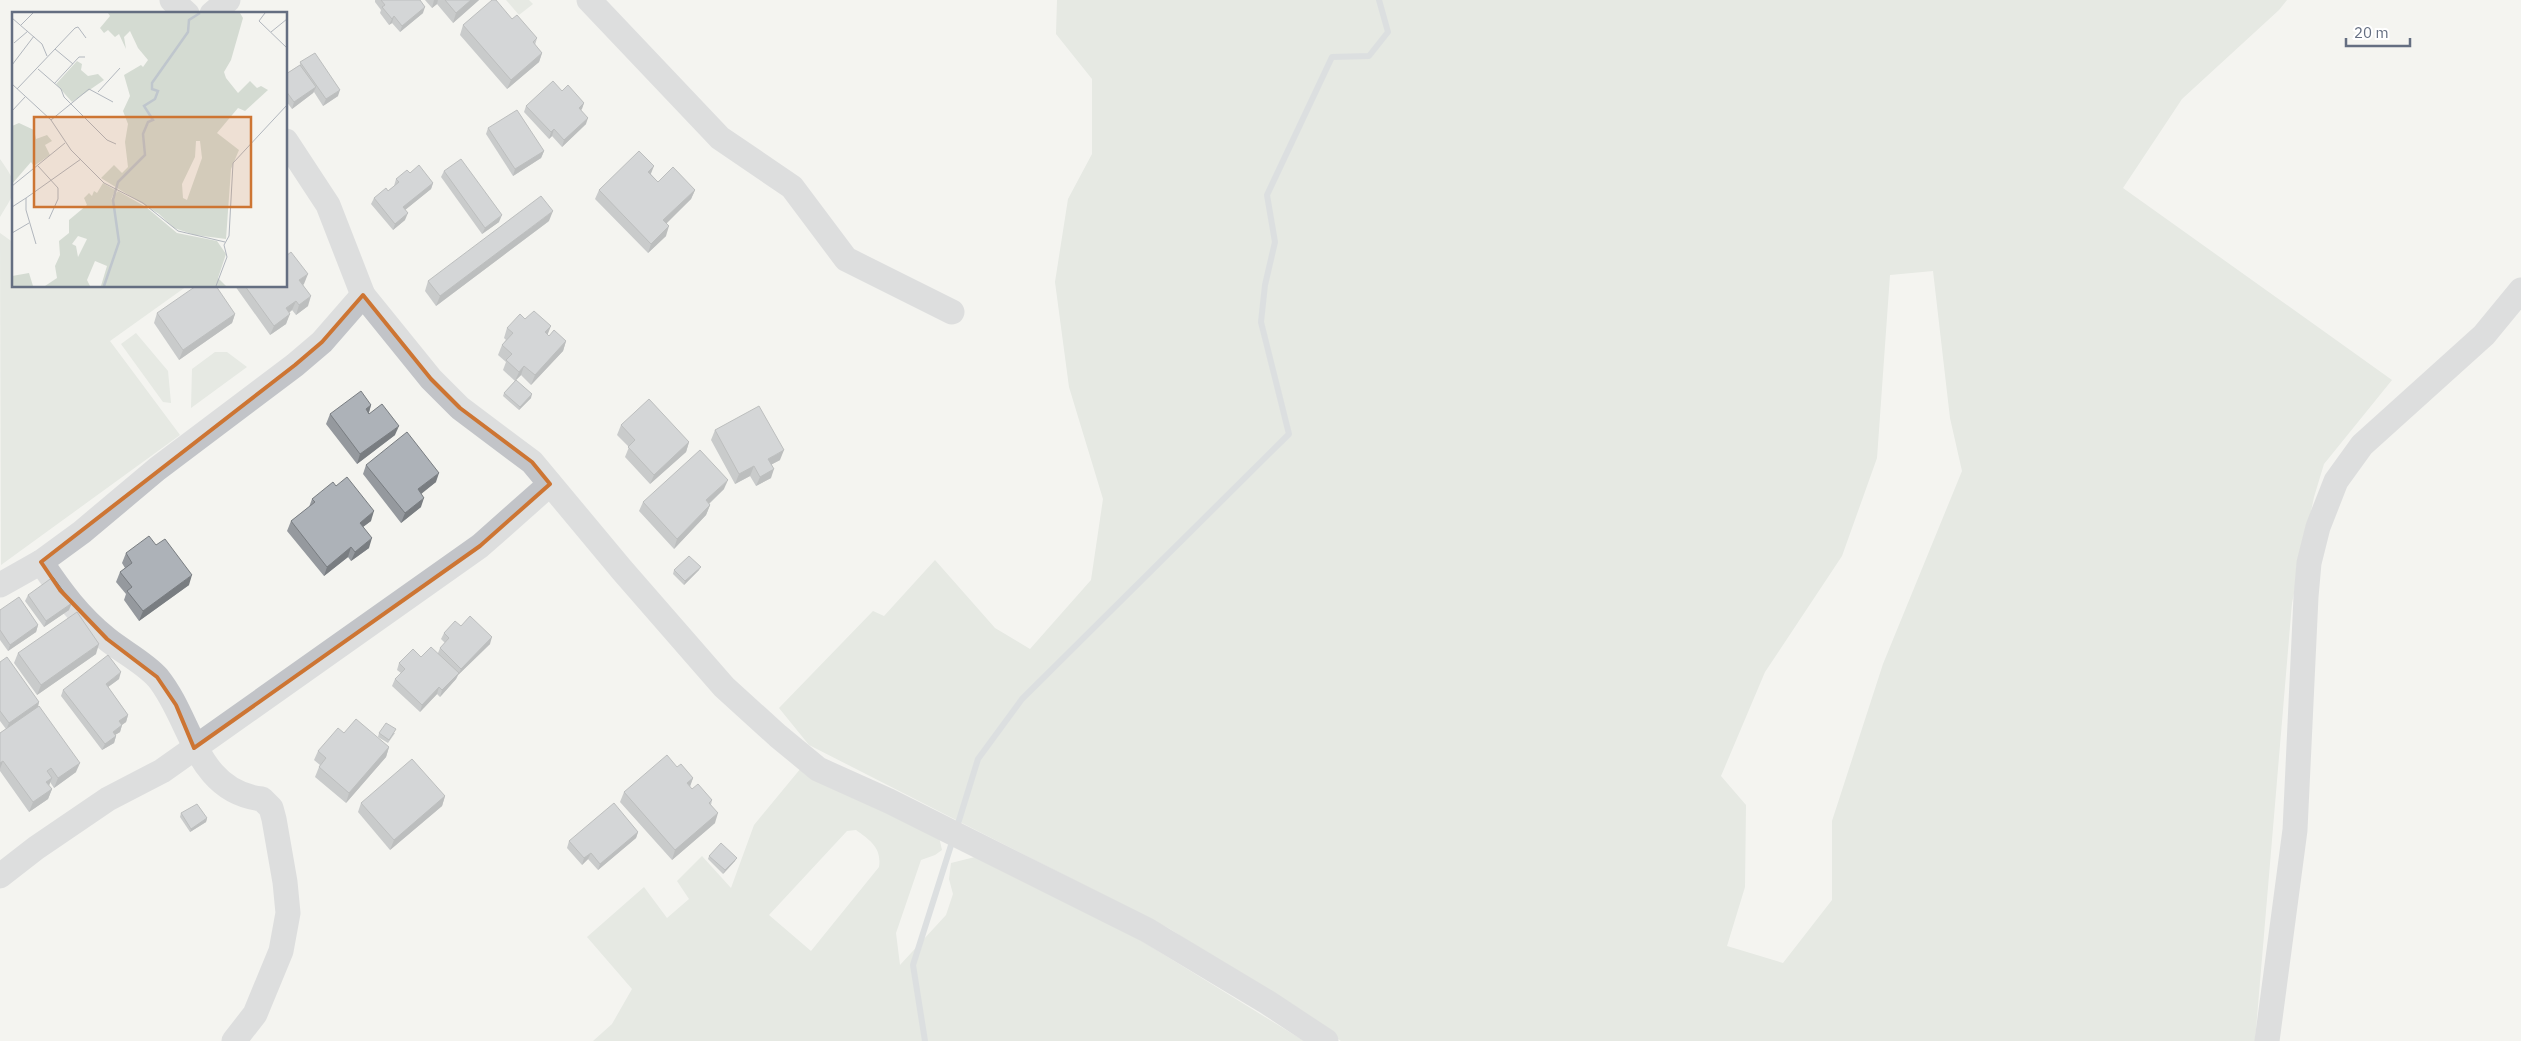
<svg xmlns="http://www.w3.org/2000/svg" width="2521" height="1041" viewBox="0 0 2521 1041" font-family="'IBM Plex Sans',sans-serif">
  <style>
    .green { fill: #d4dbd2; fill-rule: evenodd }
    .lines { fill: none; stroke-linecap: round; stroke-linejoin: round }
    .stream { stroke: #bfc6cd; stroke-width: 6 }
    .minor { stroke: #c2c4c8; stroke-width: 25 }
    .wall { fill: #95999e }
    .shaded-wall { fill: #797d81 }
    .building { fill: #adb2b8; stroke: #797d81 }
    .marked { fill: none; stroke: #cd7533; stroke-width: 4; stroke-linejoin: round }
    .inset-river { fill: none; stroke: #bfc6cd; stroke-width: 2.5 }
    .inset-road { fill: none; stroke: #b1b6bd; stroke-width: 1 }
    .view { fill: #cd7533; fill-opacity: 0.15; stroke: #cd7533; stroke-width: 2.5 }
    .inset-edge { fill: none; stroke: #646e81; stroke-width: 2.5 }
  </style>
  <rect width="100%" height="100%" fill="#f4f4f0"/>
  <g class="green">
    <path d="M 506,0 L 529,0 L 533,4 L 519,15 Z"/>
    <path d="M 1057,0 L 2287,0 L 2279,10 L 2182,99 L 2123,188 L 2392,380 L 2324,464 L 2314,497 L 2292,603 L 2255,1041 L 1341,1041 L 1170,929 L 809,745 L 779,708 L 873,611 L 884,616 L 935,560 L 995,628 L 1030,649 L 1091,580 L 1103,499 L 1069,387 L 1055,282 L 1068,199 L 1092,154 L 1092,79 L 1056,34 ZM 1933,271 L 1950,418 L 1962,471 L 1883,664 L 1832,821 L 1832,900 L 1783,963 L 1727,946 L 1745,887 L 1746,805 L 1721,776 L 1765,672 L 1842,556 L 1877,458 L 1890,275 Z"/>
    <path d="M 0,159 C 20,187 17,189 0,217 Z"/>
    <path d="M 0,233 L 14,243 L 14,286 L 187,286 L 110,341 L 180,435 L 1,565 Z"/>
    <path d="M 136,333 L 168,371 L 171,403 L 163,402 L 121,344 Z"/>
    <path d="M 215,352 L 227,352 L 247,367 L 191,408 L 192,369 Z"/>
    <path d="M 801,768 L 939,837 L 942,850 L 935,855 L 921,860 L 896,933 L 900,965 L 946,915 L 953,894 L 949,879 L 951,863 L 975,857 L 1132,935 L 1304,1041 L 593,1041 L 612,1024 L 632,989 L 587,937 L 644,887 L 667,918 L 689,899 L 677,881 L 702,856 L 731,888 L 754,825 ZM 856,830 C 870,840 882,848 879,867 L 811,951 L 769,915 L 847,831 Z"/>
  </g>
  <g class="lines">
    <g class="stream">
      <path d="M 956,830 L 978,759 L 1022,699 L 1289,434 L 1261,322 L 1265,285 L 1275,242 L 1267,195 L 1332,57 L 1369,56 L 1388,32 L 1379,0"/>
      <path d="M 925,1041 L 913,965 L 953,839"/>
    </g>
    <g class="minor">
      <path d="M 172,0 L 187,14"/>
      <path d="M 589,0 L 720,138 L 792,187 L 846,259 L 952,312"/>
      <path d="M 212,14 L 228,0"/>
      <path d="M 286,141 L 328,205 L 363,295 L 431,379 L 460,408 L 532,462 L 622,570 L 724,687 L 778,736 L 818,769 L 889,801 L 1147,930 L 1267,1002 L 1326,1041"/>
      <path d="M 41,562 C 62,593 78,615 107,639 C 123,652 145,663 158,678 C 192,720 196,792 262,799 L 271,808 L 274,819 L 285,882 L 288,913 L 281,951 L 255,1014 L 234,1041"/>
      <path d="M 0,585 L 41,562 L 82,532 L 157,469 L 295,365 L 322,342 L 363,295"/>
      <path d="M 0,876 L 36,848 L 108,799 L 162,771 L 480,546 L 550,484"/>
      <path d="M 2267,1041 L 2295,830 L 2306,597 L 2309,563 L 2318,527 L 2336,481 L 2362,445 L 2484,335 L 2521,290"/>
    </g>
  </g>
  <g class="wall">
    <path d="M 375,0 L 420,0 L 423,13 L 400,32 L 392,23 L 389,25 L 380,13 L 381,10 L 375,2 Z"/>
    <path d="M 425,0 L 479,0 L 453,23 L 437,4 L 432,8 Z"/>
    <path d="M 512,19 L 537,38 L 535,45 L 542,53 L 539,62 L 507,89 L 460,35 L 463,25 Z"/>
    <path d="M 300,62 L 338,96 L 323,106 L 314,92 L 313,93 L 292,109 L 286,101 L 286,74 L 300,65 Z"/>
    <path d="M 562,91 L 584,103 L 581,110 L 586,124 L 562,147 L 552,136 L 549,139 L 524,112 L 526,106 Z"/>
    <path d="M 488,128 L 544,151 L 541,158 L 513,176 L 486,134 Z"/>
    <path d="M 444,171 L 499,222 L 482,234 L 441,177 Z"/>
    <path d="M 410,173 L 433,183 L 431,189 L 405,210 L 405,220 L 393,230 L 371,204 L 374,198 L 388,191 L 394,186 L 396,179 Z"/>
    <path d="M 651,174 L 658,182 L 695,190 L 691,199 L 666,223 L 666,236 L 648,253 L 595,199 L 599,190 Z"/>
    <path d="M 549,221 L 436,306 L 425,291 L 428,281 Z"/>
    <path d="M 303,284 L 308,306 L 296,315 L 292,310 L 289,313 L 286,324 L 270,335 L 235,286 L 286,286 L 304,284 Z"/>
    <path d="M 157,313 L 235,314 L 232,323 L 179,360 L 154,323 Z"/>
    <path d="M 525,319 L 549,336 L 566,341 L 563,351 L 531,385 L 521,375 L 516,380 L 531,398 L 519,410 L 503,396 L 504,393 L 515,381 L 503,370 L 506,362 L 498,355 L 502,345 L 506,340 L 504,338 L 507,328 Z"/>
    <path d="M 371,405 L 369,413 L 369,414 L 395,435 L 357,464 L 326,424 L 330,414 Z"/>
    <path d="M 621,425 L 689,442 L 686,452 L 650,484 L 625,457 L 629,447 L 617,435 Z"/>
    <path d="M 715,430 L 780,460 L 772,464 L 771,478 L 756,486 L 750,476 L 735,484 L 711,440 Z"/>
    <path d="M 366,465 L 436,482 L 421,493 L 421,507 L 401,523 L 363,474 Z"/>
    <path d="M 336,486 L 371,521 L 363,527 L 369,548 L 351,561 L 348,557 L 324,576 L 287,531 L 291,521 L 309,507 L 312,499 Z"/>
    <path d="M 724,489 L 709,504 L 710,505 L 706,515 L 674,549 L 639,511 L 643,502 Z"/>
    <path d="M 126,553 L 189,585 L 139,621 L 124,600 L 126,594 L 116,582 L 120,572 L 125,568 L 122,563 Z"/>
    <path d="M 674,570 L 699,570 L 684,585 L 673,574 Z"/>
    <path d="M 28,595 L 69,610 L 44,627 L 25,601 Z"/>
    <path d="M 0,610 L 38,625 L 36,632 L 8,651 L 0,640 Z"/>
    <path d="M 461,626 L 490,644 L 458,675 L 456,679 L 440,697 L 437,694 L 420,712 L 392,686 L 395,679 L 401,673 L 397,670 L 399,663 L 438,653 L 440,648 L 445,643 L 441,639 L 444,633 Z"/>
    <path d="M 18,653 L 96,654 L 37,695 L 14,663 Z"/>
    <path d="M 0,662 L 39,702 L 38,707 L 76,772 L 54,788 L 50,782 L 49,786 L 52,789 L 48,799 L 29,812 L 0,771 L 0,733 L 6,729 L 0,721 Z"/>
    <path d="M 119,679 L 108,687 L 128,715 L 126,722 L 122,725 L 120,732 L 115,735 L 116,736 L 114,743 L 102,750 L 61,696 L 63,690 Z"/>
    <path d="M 344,733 L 389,747 L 386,757 L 346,803 L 315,777 L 319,767 L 320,765 L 314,760 L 318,751 Z"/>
    <path d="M 379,733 L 395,733 L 388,743 L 378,737 Z"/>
    <path d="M 677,767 L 693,778 L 690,787 L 692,789 L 712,800 L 711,805 L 715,823 L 672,860 L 620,802 L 624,792 Z"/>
    <path d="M 445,796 L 442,806 L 390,850 L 358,812 L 361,803 Z"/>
    <path d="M 181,813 L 207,818 L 206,822 L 190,832 L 180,817 Z"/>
    <path d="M 638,832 L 636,838 L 598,870 L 588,859 L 582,865 L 567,848 L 569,841 Z"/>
    <path d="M 709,856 L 735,861 L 723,874 L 708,859 Z"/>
  </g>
  <g class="shaded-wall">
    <path d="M 434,0 L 438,0 L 437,4 L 432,8 Z"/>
    <path d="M 471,0 L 479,0 L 453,23 L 456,13 Z"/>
    <path d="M 425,7 L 423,13 L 400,32 L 402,26 Z"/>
    <path d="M 394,16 L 392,23 L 389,25 L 392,19 Z"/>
    <path d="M 542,53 L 539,62 L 507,89 L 511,80 Z"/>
    <path d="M 316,87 L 313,93 L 292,109 L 294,102 Z"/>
    <path d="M 340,90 L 338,96 L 323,106 L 326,99 Z"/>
    <path d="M 584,103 L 582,109 L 576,115 L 579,108 Z"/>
    <path d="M 588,118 L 586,124 L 562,147 L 564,140 Z"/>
    <path d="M 554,129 L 552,136 L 549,139 L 551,132 Z"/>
    <path d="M 544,151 L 541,158 L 513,176 L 515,169 Z"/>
    <path d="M 654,166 L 650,176 L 648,172 Z"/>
    <path d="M 433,183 L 431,189 L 400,214 L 403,207 Z"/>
    <path d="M 695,190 L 691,199 L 660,230 L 663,220 Z"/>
    <path d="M 553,211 L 549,221 L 436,306 L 440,296 Z"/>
    <path d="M 408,213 L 405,220 L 393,230 L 395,224 Z"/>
    <path d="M 502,215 L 499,222 L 482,234 L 485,228 Z"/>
    <path d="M 669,226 L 666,236 L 648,253 L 651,244 Z"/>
    <path d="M 308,274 L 304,284 L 296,289 L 299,280 Z"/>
    <path d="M 311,296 L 308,306 L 296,315 L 299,305 Z"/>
    <path d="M 296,301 L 292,310 L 282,318 L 286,308 Z"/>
    <path d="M 235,314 L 232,323 L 179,360 L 183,350 Z"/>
    <path d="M 290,314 L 286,324 L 270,335 L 274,326 Z"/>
    <path d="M 551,326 L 547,336 L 545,332 Z"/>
    <path d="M 566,341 L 563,351 L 531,385 L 535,375 Z"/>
    <path d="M 524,366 L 521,375 L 515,381 L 519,372 Z"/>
    <path d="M 532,394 L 531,398 L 519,410 L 520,407 Z"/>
    <path d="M 371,405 L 368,415 L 366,409 Z"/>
    <path d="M 399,426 L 395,435 L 357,464 L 360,454 Z"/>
    <path d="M 689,442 L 686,452 L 650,484 L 654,475 Z"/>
    <path d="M 784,450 L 780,460 L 765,468 L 768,459 Z"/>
    <path d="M 754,466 L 750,476 L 735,484 L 739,474 Z"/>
    <path d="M 774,469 L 771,478 L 756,486 L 760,477 Z"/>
    <path d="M 439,473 L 436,482 L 415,499 L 418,489 Z"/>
    <path d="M 728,480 L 724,489 L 702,510 L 706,500 Z"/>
    <path d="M 424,498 L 421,507 L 401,523 L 405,513 Z"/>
    <path d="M 710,505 L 706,515 L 674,549 L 677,539 Z"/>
    <path d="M 374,511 L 371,521 L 356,532 L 360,523 Z"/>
    <path d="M 372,538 L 369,548 L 351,561 L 355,552 Z"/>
    <path d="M 351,547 L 348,557 L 324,576 L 327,567 Z"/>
    <path d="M 701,567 L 699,570 L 684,585 L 685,581 Z"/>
    <path d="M 192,575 L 189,585 L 139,621 L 143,611 Z"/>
    <path d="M 72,603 L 69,610 L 44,627 L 46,621 Z"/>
    <path d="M 38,625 L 36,632 L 8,651 L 10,645 Z"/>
    <path d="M 492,637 L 490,644 L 458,675 L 461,669 Z"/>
    <path d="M 99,644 L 96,654 L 37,695 L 41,685 Z"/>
    <path d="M 121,672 L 119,679 L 104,690 L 106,684 Z"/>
    <path d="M 459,673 L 456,679 L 440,697 L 442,690 Z"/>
    <path d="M 439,687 L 437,694 L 420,712 L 422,705 Z"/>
    <path d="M 39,702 L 37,709 L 6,730 L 9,723 Z"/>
    <path d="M 128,715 L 126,722 L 117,728 L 119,721 Z"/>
    <path d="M 122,725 L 120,732 L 110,738 L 113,732 Z"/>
    <path d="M 116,736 L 114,743 L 102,750 L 105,744 Z"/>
    <path d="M 389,747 L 386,757 L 346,803 L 349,793 Z"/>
    <path d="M 3,761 L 0,769 L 0,763 Z"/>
    <path d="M 80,763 L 76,772 L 54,788 L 58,778 Z"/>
    <path d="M 52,778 L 48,788 L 46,782 Z"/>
    <path d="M 693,778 L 689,788 L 687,783 Z"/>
    <path d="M 52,789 L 48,799 L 29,812 L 33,802 Z"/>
    <path d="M 445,796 L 442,806 L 390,850 L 394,840 Z"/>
    <path d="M 718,813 L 715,823 L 672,860 L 675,850 Z"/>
    <path d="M 207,818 L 206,822 L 190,832 L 191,829 Z"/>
    <path d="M 638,832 L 636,838 L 598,870 L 600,864 Z"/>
    <path d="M 591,853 L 588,859 L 582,865 L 584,858 Z"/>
    <path d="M 737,858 L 735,861 L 723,874 L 725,870 Z"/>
  </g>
  <g class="building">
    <path d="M 381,0 L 420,0 L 425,7 L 402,26 L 394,16 L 392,19 L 382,7 L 385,5 Z"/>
    <path d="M 445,0 L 471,0 L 456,13 Z"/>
    <path d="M 492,0 L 496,0 L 512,19 L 517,15 L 537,38 L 533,42 L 542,53 L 511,80 L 463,25 Z"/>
    <path d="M 315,53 L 340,90 L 326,99 L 300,62 Z"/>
    <path d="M 300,65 L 316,87 L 294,102 L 286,91 L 286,74 Z"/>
    <path d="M 553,81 L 562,91 L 568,85 L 584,103 L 579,108 L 588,118 L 564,140 L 554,129 L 551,132 L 526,106 Z"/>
    <path d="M 517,110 L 544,151 L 515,169 L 488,128 Z"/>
    <path d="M 639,151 L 654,166 L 648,172 L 658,182 L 673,167 L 695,190 L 663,220 L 669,226 L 651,244 L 599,190 Z"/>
    <path d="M 461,159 L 502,215 L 485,228 L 444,171 Z"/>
    <path d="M 419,165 L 433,183 L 403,207 L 408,213 L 395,224 L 374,198 L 386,188 L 388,191 L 399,182 L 396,179 L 407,170 L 410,173 Z"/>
    <path d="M 541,196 L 553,211 L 440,296 L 428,281 Z"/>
    <path d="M 291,252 L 308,274 L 299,280 L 311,296 L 299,305 L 296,301 L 286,308 L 290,314 L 274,326 L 245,286 L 286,286 L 286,256 Z"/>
    <path d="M 196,286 L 216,286 L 235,314 L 183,350 L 157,313 Z"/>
    <path d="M 534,311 L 551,326 L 545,332 L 549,336 L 554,330 L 566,341 L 535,375 L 524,366 L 519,372 L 506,360 L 512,354 L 502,345 L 513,333 L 507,328 L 520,314 L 525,319 Z"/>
    <path d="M 516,380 L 532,394 L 520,407 L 504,393 Z"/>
    <path d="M 361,391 L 371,405 L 366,409 L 369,414 L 382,404 L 399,426 L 360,454 L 330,414 Z"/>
    <path d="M 649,399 L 689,442 L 654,475 L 628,447 L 635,440 L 621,425 Z"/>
    <path d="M 759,406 L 784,450 L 768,459 L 774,469 L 760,477 L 754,466 L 739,474 L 715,430 Z"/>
    <path d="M 407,432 L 439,473 L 418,489 L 424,498 L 405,513 L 366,465 Z"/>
    <path d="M 700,450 L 728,480 L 706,500 L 710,505 L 677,539 L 643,502 Z"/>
    <path d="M 347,477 L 374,511 L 360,523 L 372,538 L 355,552 L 351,547 L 327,567 L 291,521 L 315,502 L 312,499 L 333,482 L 336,486 Z"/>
    <path d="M 149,536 L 156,545 L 165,539 L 192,575 L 143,611 L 127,591 L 132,587 L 120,572 L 132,563 L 126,553 Z"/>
    <path d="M 689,556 L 701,567 L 685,581 L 674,570 Z"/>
    <path d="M 53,577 L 72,603 L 46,621 L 28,595 Z"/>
    <path d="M 19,597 L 38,625 L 10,645 L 0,630 L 0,610 Z"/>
    <path d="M 77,612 L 99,644 L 41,685 L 18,653 Z"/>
    <path d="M 470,616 L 492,637 L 461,669 L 440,648 L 449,638 L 444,633 L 455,621 L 461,626 Z"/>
    <path d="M 431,647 L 459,673 L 442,690 L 439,687 L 422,705 L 395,679 L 405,669 L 399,663 L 413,649 L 421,657 Z"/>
    <path d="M 108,655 L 121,672 L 106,684 L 128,715 L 119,721 L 122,725 L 113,732 L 116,736 L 105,744 L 63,690 Z"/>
    <path d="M 7,657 L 39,702 L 9,723 L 0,711 L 0,662 Z"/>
    <path d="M 39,706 L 80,763 L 58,778 L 51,768 L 47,771 L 52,778 L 46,782 L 52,789 L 33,802 L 3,761 L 0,763 L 0,733 Z"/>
    <path d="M 356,719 L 389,747 L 349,793 L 319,767 L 326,758 L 318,751 L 338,728 L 344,733 Z"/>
    <path d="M 386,723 L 396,729 L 389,740 L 379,733 Z"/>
    <path d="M 667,755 L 677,767 L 681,764 L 693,778 L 687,783 L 692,789 L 698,784 L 712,800 L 709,803 L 718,813 L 675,850 L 624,792 Z"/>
    <path d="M 412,759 L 445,796 L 394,840 L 361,803 Z"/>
    <path d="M 614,803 L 638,832 L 600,864 L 591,853 L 584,858 L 569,841 Z"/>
    <path d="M 197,804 L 207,818 L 191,829 L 181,813 Z"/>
    <path d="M 721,843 L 737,858 L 725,870 L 709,856 Z"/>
  </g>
  <path d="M0 0H2521V1041H0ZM 363,295 L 431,379 L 460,408 L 532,462 L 550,484 L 480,546 L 194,748 L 176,705 L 157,677 L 107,639 L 60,590 L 41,562 L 295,365 L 322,342 Z" fill="#f4f4f0" fill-opacity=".55" fill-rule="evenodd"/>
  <path class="marked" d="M 363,295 L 431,379 L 460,408 L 532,462 L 550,484 L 480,546 L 194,748 L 176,705 L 157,677 L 107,639 L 60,590 L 41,562 L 295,365 L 322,342 Z"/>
  <g transform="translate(12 12)">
    <rect width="275" height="275" fill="#f4f4f0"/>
    <path d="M 96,1 L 228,1 L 231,6 L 219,48 L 212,60 L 214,66 L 226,81 L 238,69 L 245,76 L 249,74 L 256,78 L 233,99 L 226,96 L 205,121 L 227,138 L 219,157 L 214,227 L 183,223 L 162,216 L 147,202 L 89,166 L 102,153 L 110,161 L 116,155 L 113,130 L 116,112 L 111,99 L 118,84 L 112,63 L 129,53 L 131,55 L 136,48 L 126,36 L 118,19 L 112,25 L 114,37 L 107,22 L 103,25 L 96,18 L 92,21 L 88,16 L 98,4 ZM 184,129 L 188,129 L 190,146 L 175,188 L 171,186 L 170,172 L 183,145 ZM 65,49 L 70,52 L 69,58 L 76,64 L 86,62 L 92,68 L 60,90 L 44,72 ZM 7,111 L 22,118 L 24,127 L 35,123 L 40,129 L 33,133 L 38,143 L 22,154 L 19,150 L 0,172 L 0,114 ZM 91,171 L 103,178 L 99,188 L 106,179 L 134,195 L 165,221 L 205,229 L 214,242 L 206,266 L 214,274 L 89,274 L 95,254 L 83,249 L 75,268 L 78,274 L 33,274 L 45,266 L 43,254 L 48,243 L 47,229 L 57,221 L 57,208 L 75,193 L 72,186 L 77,181 L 80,184 L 82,179 L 85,181 ZM 66,224 L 75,227 L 66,245 L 64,234 L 60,232 ZM 17,261 L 21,274 L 0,274 L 0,264 Z" fill="#d4dbd2" fill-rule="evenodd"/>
    <path class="inset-river" d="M 92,274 L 107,230 L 101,188 L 106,170 L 133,143 L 131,122 L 136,110 L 141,108 L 132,94 L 143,87 L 146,79 L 140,77 L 140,71 L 176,20 L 177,8 L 188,1"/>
    <path class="inset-road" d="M 253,1 L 247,9 L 275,36M 0,6 L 30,32 L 35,44M 9,13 L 21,1M 259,20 L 275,7M 2,31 L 16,19M 43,37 L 61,52M 0,53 L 22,24M 26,57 L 49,77 L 52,85 L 95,128 L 104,132M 0,72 L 39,108 L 59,138 L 92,171 L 131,191 L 166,219 L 213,230M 42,72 L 67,45 L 73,45M 5,77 L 63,16 L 66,15 L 74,26M 86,80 L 108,56M 0,99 L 13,85M 39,108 L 77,77 L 101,90M 26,154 L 46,176 L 46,187 L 37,207M 0,174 L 53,131M 0,195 L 14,186M 0,221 L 17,211M 24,232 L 14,198 L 14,186 L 69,147M 204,274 L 215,245 L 212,233 L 217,224 L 221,151 L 275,93"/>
    <path class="view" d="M 22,105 L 239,105 L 239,195 L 22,195 Z"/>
    <rect width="275" height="275" class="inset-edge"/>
  </g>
  <path d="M2346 38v8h64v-8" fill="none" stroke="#646e81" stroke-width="2.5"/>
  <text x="2354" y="38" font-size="15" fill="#646e81" stroke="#ffffff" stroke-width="4" paint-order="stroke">20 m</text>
</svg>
